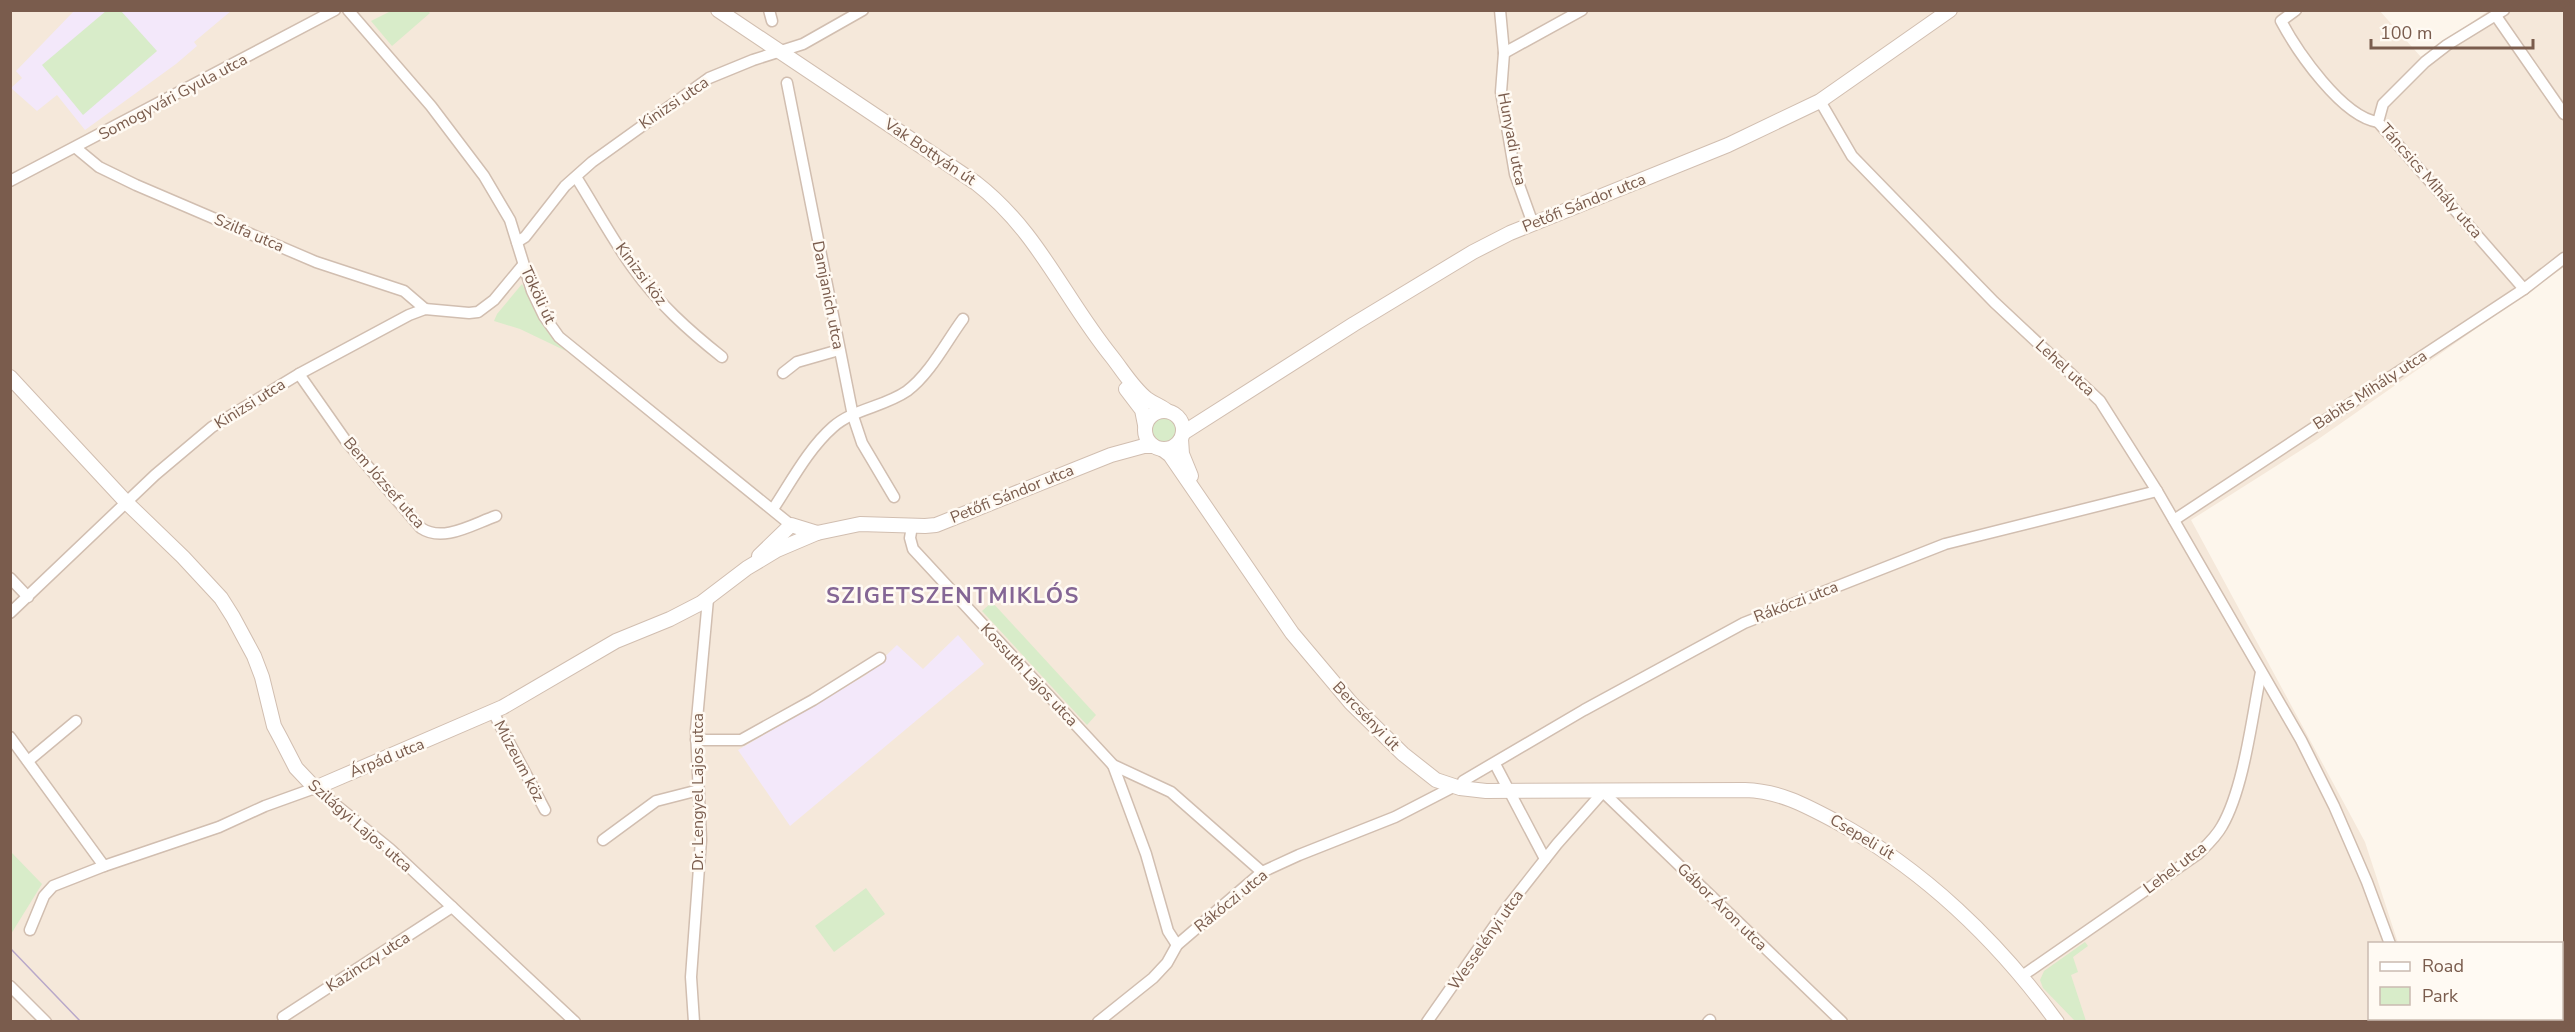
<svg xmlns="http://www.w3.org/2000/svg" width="2575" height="1032" viewBox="0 0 2575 1032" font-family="'Nunito Sans',sans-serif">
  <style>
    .residential { fill: #f5e8da }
    .education { fill: #f3e8fa }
    .green { fill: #d8ecc9 }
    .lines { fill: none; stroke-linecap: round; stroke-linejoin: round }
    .minor-casing { stroke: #d1beb0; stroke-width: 13 }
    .tertiary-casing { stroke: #d1beb0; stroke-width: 16 }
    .minor { stroke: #fff; stroke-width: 10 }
    .tertiary { stroke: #fff; stroke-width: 14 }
    .tram { stroke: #b9a8c9; stroke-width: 1.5 }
    .labels { text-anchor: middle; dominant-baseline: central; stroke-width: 5; stroke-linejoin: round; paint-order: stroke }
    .street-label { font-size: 16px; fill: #7a5c4d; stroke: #fffaf3 }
    .district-label { font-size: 22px; font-weight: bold; letter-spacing: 1.5px; fill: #846695; stroke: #fffaf3 }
  </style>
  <rect width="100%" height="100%" fill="#fdf6ec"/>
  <path class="residential" d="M 2379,10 L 2421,57 L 2488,11 L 2564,11 L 2564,267 L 2317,440 L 2191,520 L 2365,842 L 2398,943 L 2370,944 L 2370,1018 L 2423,1019 L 2424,1021 L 11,1021 L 10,11 Z"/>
  <g class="education">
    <path d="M 74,11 L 231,11 L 194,42 L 197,46 L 176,64 L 85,130 L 57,95 L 37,111 L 11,88 L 22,78 L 16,71 Z"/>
    <path d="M 958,635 L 984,664 L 790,826 L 738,750 L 866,675 L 897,645 L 923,669 Z"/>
  </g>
  <g class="green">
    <path d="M 106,11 L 121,11 L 157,51 L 83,115 L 42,65 Z"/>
    <path d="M 391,11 L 428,11 L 430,13 L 392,46 L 371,21 Z"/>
    <path d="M 522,284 L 549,334 L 566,351 L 520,329 L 494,321 L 497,314 Z"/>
    <circle cx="1164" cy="430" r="12"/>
    <path d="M 992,602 L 1096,715 L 1087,725 L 982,611 Z"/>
    <path d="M 11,852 L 42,884 L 11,934 Z"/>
    <path d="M 866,888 L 885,914 L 834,952 L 815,926 Z"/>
    <path d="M 2085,942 L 2088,946 L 2073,957 L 2078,972 L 2071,975 L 2086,1021 L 2075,1021 L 2043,988 L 2040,980 L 2044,971 Z"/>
  </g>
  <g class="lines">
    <defs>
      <g id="minor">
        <path d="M 348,10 L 431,106 L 484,176 L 510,220 L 532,291 L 544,316 L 559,337 L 791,525"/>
        <path d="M 769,10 L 772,21"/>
        <path d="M 1500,10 L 1504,53 L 1501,92 L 1515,174 L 1533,224"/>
        <path d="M 2296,10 L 2281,21 C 2297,51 2342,117 2378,122"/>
        <path d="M 2504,10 L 2447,45 L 2425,62 L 2383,104 L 2378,122 L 2524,289"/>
        <path d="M 2496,16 L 2564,114"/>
        <path d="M 1504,53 L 1582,10"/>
        <path d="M 787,83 L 853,416 L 862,443 L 894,497"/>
        <path d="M 1820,101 L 1852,156 L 1994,302 L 2100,401 L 2157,491 L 2301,740 L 2334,806 L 2367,882 L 2390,944"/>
        <path d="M 76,148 L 99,167 L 136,185 L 316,262 L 404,291 L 425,309"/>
        <path d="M 576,177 C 595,207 612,239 633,268 C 658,303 688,330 722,357"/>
        <path d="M 10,181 L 335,10"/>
        <path d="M 517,242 L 525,237 L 565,186 L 592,162 L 709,78 L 753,60 L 803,44 L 863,10"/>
        <path d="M 783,373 L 797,362 L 839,350"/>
        <path d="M 299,374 L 346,441 L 421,528 C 443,543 473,524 496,516"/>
        <path d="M 773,509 C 791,482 808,449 833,427 C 853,409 884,407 907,391 C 930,374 946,342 963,319"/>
        <path d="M 2174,520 L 2524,289 L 2564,258"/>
        <path d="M 912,526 L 910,538 L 913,549 L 1113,765 L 1171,792 L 1262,872"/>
        <path d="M 10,578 L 28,597"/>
        <path d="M 10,613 L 155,475 L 212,427 L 299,374 L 409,315 L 425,309 L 469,313 L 478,312 L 494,300 L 523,265"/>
        <path d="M 493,712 L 545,810"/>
        <path d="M 10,737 L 104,866"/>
        <path d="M 696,740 L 741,740 L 813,700 L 880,658"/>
        <path d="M 28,761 L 76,721"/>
        <path d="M 1495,764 L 1545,859"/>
        <path d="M 1113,765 L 1146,854 L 1168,931 L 1177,945"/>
        <path d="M 1463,781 L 1584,710 L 1744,623 L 1945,544 L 2157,491"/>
        <path d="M 603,840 L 656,801 L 699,790"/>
        <path d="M 30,930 L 44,896 L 53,886 L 104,866 L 219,827 L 265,806 L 315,788 L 390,849 L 575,1022"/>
        <path d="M 2022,976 L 2198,854 C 2207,845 2216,837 2222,826 C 2244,788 2252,717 2261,672"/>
        <path d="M 10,986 L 46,1022"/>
        <path d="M 283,1017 L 452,907"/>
        <path d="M 2417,1018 L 2418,1022"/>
        <path d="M 694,1022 L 691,977 L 701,840 L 696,730 L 708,599"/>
        <path d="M 1098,1022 L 1153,978 L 1167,963 L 1177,945 L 1262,872 L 1299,855 L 1395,817 L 1455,786"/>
        <path d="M 1427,1022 L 1509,905 L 1557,844 L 1603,792 L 1842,1022"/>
        <path d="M 1708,1022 L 1710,1020"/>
      </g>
      <g id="tertiary">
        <path d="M 718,10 L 976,183 C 1038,231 1064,298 1112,357 C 1123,371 1133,388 1147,399 C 1154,404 1161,406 1167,411"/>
        <path d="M 10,377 L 127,503 L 183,557 L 221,598 L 233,617 L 254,656 L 262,677 L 274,726 L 281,739 L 296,768 L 315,788 L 503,707 L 616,641 L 670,619 L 701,603 L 747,568 L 777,550 L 817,533 L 860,524 L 925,526 L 936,525 L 1111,455 L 1144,446 L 1153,446"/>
        <path d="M 1126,389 L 1142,410 L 1145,425"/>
        <circle cx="1164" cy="430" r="19"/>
        <path d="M 1183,433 L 1354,324 L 1473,252 L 1510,233 L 1728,145 L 1820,101 L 1950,10"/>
        <path d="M 1181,439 L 1182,454 L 1191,476"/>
        <path d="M 1162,449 L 1170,455 L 1292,633 L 1351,703 L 1403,754 L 1436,780 L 1460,788 L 1486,791 L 1745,790 C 1779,791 1805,805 1835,821 C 1923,869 1998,941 2057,1022"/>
        <path d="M 759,556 L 791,525 L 817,533"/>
      </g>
    </defs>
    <use href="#minor" class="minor-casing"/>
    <use href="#tertiary" class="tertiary-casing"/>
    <use href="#minor" class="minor"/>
    <use href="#tertiary" class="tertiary"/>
    <path class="tram" d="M 10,948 L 81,1022"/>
  </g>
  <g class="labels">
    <g class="street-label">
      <text transform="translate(173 97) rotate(-28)">Somogyvári Gyula utca</text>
      <text transform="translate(674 103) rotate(-34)">Kinizsi utca</text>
      <text transform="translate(1512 139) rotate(79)">Hunyadi utca</text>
      <text transform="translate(930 152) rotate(34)">Vak Bottyán út</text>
      <text transform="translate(2431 181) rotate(49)">Táncsics Mihály utca</text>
      <text transform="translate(1584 203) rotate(-22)">Petőfi Sándor utca</text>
      <text transform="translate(249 233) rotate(23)">Szilfa utca</text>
      <text transform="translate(641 274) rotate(53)">Kinizsi köz</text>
      <text transform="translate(538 295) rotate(65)">Tököli út</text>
      <text transform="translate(828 295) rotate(79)">Damjanich utca</text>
      <text transform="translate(2065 368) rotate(43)">Lehel utca</text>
      <text transform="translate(2370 390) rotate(-33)">Babits Mihály utca</text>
      <text transform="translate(250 404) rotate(-32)">Kinizsi utca</text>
      <text transform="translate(384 483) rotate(49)">Bem József utca</text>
      <text transform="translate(1012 494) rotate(-22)">Petőfi Sándor utca</text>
      <text transform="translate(1796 602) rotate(-21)">Rákóczi utca</text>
      <text transform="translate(1029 675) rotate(47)">Kossuth Lajos utca</text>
      <text transform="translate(1366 716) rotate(46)">Bercsényi út</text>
      <text transform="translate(387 758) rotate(-22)">Árpád utca</text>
      <text transform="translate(519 761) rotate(62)">Múzeum köz</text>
      <text transform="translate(698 792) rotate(-90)">Dr. Lengyel Lajos utca</text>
      <text transform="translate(360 826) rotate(41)">Szilágyi Lajos utca</text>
      <text transform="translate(1862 837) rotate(31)">Csepeli út</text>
      <text transform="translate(2175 868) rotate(-37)">Lehel utca</text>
      <text transform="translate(1231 901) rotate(-39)">Rákóczi utca</text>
      <text transform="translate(1722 907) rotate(44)">Gábor Áron utca</text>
      <text transform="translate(1486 940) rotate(-55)">Wesselényi utca</text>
      <text transform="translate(368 962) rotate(-33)">Kazinczy utca</text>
    </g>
    <g class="district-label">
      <text x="953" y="596">SZIGETSZENTMIKLÓS</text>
    </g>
  </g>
  <rect width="2575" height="1032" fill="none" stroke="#7a5c4d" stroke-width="24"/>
  <rect x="2368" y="942" width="195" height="78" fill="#fffaf3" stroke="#cabbb1" stroke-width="1.5"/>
  <rect x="2380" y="962" width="30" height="9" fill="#ffffff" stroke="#cabbb1" stroke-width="1.5"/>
  <text x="2422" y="972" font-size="18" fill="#7a5c4d">Road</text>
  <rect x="2380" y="987" width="30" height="18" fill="#d8ecc9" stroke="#cabbb1" stroke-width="1.5"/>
  <text x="2422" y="1002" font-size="18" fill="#7a5c4d">Park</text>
  <path d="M2371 39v9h162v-9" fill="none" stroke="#7a5c4d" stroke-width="3"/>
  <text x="2380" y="39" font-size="18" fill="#7a5c4d" stroke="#fffaf3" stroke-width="4.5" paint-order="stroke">100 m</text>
</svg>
